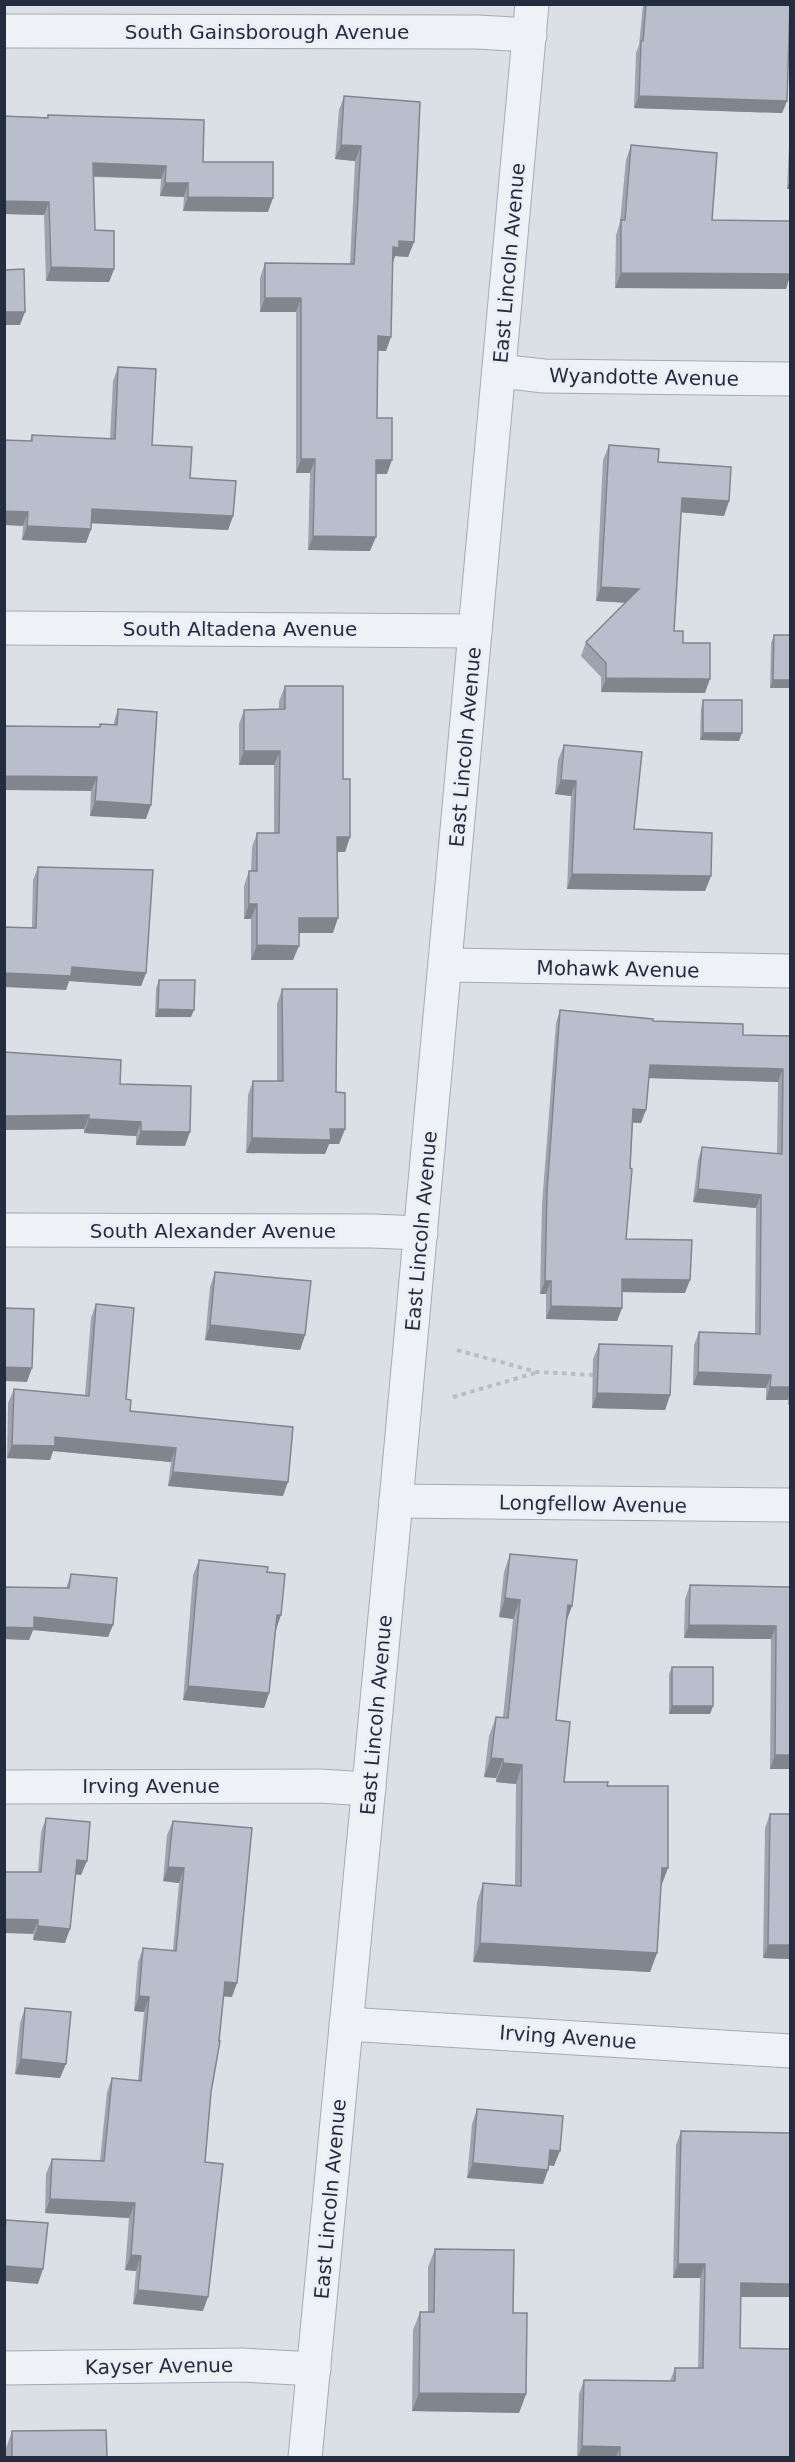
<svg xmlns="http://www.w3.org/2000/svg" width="795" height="2462" viewBox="0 0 795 2462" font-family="'DejaVu Sans',sans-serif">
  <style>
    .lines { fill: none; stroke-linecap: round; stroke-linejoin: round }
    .minor-casing { stroke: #a4aab5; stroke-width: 35 }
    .path { stroke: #b9bec6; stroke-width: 4; stroke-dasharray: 4.5 4.5; stroke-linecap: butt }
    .minor { stroke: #eef1f5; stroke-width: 33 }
    .wall { fill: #9ea3af }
    .shaded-wall { fill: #81858e }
    .building { fill: #b8becb; stroke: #81858e; stroke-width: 1.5 }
    .labels { text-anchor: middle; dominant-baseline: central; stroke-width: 5; stroke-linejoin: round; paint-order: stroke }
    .street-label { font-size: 20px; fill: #242d3f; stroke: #ebeff5 }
  </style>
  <rect width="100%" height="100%" fill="#dbe0e7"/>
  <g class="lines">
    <defs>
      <g id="minor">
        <path d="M 4,31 L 477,32 L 530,35"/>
        <path d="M 499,371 L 544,376 L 790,379"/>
        <path d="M 4,628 L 475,631"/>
        <path d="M 446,965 L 790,971"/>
        <path d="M 4,1230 L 372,1231 L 421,1233"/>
        <path d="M 396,1501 L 790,1505"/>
        <path d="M 4,1787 L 319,1786 L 369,1789"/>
        <path d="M 346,2024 L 790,2051"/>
        <path d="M 4,2368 L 242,2365 L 314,2369"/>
        <path d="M 305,2458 L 396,1501 L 532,4"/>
      </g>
    </defs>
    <use href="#minor" class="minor-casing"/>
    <g class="path">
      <path d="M 457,1350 L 537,1372 L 593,1375"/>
      <path d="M 453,1397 L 535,1373"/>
    </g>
    <use href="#minor" class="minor"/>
  </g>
  <g class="wall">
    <path d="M 643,4 L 790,4 L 790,16 L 789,15 L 787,101 L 782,113 L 634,108 L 636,53 L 639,45 Z"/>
    <path d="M 344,96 L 414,242 L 408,257 L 395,256 L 393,262 L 386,351 L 378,351 L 377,418 L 387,474 L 376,474 L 370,551 L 308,550 L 310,473 L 296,473 L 296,312 L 260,312 L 260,278 L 265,263 L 350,264 L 355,161 L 335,159 L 339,110 Z"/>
    <path d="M 48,115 L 203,162 L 268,212 L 183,211 L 184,197 L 160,196 L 161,179 L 94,177 L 95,230 L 114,269 L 109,282 L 46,281 L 44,215 L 4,214 L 4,116 L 47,117 Z"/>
    <path d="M 790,140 L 790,189 L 787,189 L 789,145 Z"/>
    <path d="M 631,145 L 712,220 L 790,221 L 790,276 L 786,289 L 615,288 L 616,235 L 620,222 L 626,160 Z"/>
    <path d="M 118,367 L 152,445 L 233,516 L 228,530 L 91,523 L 91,529 L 86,543 L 22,540 L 30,441 L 32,435 L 110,439 L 113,381 Z"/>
    <path d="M 609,445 L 658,462 L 729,501 L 724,516 L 681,512 L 674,631 L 683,643 L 705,693 L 601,692 L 601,677 L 581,656 L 586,642 L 626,603 L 596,601 L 603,460 Z"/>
    <path d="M 774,635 L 790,635 L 790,688 L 770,688 L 771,643 Z"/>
    <path d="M 285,686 L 343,779 L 350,837 L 345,852 L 337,852 L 333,933 L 299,933 L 293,960 L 251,960 L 251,919 L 244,919 L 244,886 L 249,871 L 251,871 L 252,847 L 257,833 L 274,833 L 274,765 L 239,765 L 239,724 L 244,710 L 279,709 L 279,701 Z"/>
    <path d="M 703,700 L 739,741 L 700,740 L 701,708 Z"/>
    <path d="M 118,709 L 146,819 L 90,816 L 91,791 L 99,727 L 100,724 L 113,725 Z"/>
    <path d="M 564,745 L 634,829 L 711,876 L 705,891 L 567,889 L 571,796 L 555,794 L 558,760 Z"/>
    <path d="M 790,786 L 790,874 L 789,874 L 789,790 Z"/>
    <path d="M 38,867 L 146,973 L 141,986 L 69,981 L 66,990 L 32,928 L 33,880 Z"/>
    <path d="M 159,980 L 191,1017 L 155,1017 L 156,988 Z"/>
    <path d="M 282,989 L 336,1092 L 345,1129 L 339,1144 L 329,1144 L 325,1154 L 246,1153 L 248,1095 L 253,1081 L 277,1081 L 277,1004 Z"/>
    <path d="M 560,1010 L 653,1021 L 743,1035 L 790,1036 L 790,1405 L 788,1405 L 788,1400 L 766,1400 L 766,1388 L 693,1385 L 694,1345 L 699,1332 L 755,1334 L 756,1208 L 693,1202 L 698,1160 L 702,1147 L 777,1154 L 778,1082 L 649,1078 L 641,1123 L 633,1123 L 626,1239 L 685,1293 L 622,1292 L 622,1308 L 617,1321 L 546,1319 L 546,1294 L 540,1294 L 542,1204 L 556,1023 Z"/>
    <path d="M 120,1084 L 185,1146 L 136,1145 L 136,1136 L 84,1133 L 84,1129 L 4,1130 Z"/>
    <path d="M 215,1272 L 305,1335 L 300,1350 L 205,1340 L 210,1287 Z"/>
    <path d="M 96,1304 L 130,1411 L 283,1496 L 168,1486 L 171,1462 L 53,1451 L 50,1460 L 7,1458 L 8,1403 L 14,1389 L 85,1395 L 91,1318 Z"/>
    <path d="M 599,1344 L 670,1395 L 665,1410 L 592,1408 L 593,1359 Z"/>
    <path d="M 510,1554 L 572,1606 L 567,1620 L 556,1720 L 564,1782 L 607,1786 L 661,1886 L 657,1953 L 650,1972 L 473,1962 L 477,1902 L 483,1883 L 515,1885 L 516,1784 L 496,1782 L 496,1778 L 484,1777 L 489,1736 L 496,1717 L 503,1717 L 513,1619 L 499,1617 L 504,1572 Z"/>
    <path d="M 199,1560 L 267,1572 L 276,1630 L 269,1693 L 264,1708 L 183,1700 L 193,1575 Z"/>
    <path d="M 71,1574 L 113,1625 L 108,1637 L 33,1630 L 29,1640 L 4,1639 L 66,1588 Z"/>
    <path d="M 690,1585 L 790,1587 L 790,1769 L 770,1769 L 771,1639 L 684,1638 L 685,1599 Z"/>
    <path d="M 672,1667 L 713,1706 L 710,1714 L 669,1714 L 669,1674 Z"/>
    <path d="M 770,1814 L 790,1814 L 790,1959 L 763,1958 L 765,1828 Z"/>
    <path d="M 46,1818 L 81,1875 L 76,1874 L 65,1943 L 33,1940 L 41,1832 Z"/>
    <path d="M 173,1821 L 232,1997 L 223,1996 L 211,2092 L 205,2162 L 203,2311 L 133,2304 L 136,2271 L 125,2270 L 129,2218 L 45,2213 L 46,2174 L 52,2159 L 100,2161 L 107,2092 L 112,2078 L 138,2081 L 144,2012 L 134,2011 L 138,1962 L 143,1948 L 173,1950 L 179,1883 L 163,1881 L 167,1835 Z"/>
    <path d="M 25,2008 L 60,2078 L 15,2074 L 20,2023 Z"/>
    <path d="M 477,2109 L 554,2166 L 549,2165 L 543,2184 L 467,2178 L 472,2124 Z"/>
    <path d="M 681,2131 L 790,2133 L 790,2297 L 741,2297 L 740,2348 L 790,2457 L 577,2457 L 579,2394 L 584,2380 L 670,2381 L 675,2368 L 698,2368 L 700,2278 L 673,2278 L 676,2145 Z"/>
    <path d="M 435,2249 L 513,2313 L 526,2394 L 519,2413 L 412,2411 L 413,2330 L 420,2312 L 428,2312 L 428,2267 Z"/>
    <path d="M 12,2431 L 107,2457 L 5,2457 L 5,2451 Z"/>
  </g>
  <g class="shaded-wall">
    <path d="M 639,96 L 787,101 L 782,113 L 634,108 Z"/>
    <path d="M 341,145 L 361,146 L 355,161 L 335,159 Z"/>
    <path d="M 93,163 L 166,166 L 161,179 L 88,176 Z"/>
    <path d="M 790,181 L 790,189 L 787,189 Z"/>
    <path d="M 165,183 L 188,183 L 184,197 L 160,196 Z"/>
    <path d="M 188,197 L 273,198 L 268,212 L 183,211 Z"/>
    <path d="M 4,201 L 49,202 L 44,215 L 4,214 Z"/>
    <path d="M 399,241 L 414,242 L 408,257 L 395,256 L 393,262 L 393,247 Z"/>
    <path d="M 51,267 L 114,269 L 109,282 L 46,281 Z"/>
    <path d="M 621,273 L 790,274 L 790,276 L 786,289 L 615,288 Z"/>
    <path d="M 265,298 L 301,298 L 296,312 L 260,312 Z"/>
    <path d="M 4,312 L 25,312 L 20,325 L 4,325 Z"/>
    <path d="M 378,336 L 391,337 L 386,351 L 373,350 Z"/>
    <path d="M 301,459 L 315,459 L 310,473 L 296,473 Z"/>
    <path d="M 376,460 L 392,460 L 387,474 L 371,474 Z"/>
    <path d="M 682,498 L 729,501 L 724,516 L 677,512 Z"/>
    <path d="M 92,509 L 233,516 L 228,530 L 87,523 Z"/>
    <path d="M 4,511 L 28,512 L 23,526 L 4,525 Z"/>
    <path d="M 27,526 L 91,529 L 86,543 L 22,540 Z"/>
    <path d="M 313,536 L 376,537 L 370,551 L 308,550 Z"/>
    <path d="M 601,587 L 639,589 L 634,603 L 596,601 Z"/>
    <path d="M 606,678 L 710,679 L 705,693 L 601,692 Z"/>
    <path d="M 773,680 L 790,680 L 790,688 L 770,688 Z"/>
    <path d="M 703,733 L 742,733 L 739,741 L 700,740 Z"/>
    <path d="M 244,751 L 280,751 L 274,765 L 239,765 Z"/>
    <path d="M 4,776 L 97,777 L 91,791 L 4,790 Z"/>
    <path d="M 561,780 L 576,781 L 571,796 L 555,794 Z"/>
    <path d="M 95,801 L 151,805 L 146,819 L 90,816 Z"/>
    <path d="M 337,837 L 350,837 L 345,852 L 332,852 Z"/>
    <path d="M 572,874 L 711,876 L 705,891 L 567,889 Z"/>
    <path d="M 249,904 L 257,904 L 251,919 L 244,919 Z"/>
    <path d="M 299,918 L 338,918 L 333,933 L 294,933 Z"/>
    <path d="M 257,945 L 299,946 L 293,960 L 251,960 Z"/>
    <path d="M 72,967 L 146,973 L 141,986 L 69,981 L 66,990 L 4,987 L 4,973 Z"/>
    <path d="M 158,1009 L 194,1010 L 191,1017 L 155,1017 Z"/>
    <path d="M 650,1065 L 783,1069 L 778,1082 L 645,1078 Z"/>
    <path d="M 633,1109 L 646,1110 L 641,1123 L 628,1122 Z"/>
    <path d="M 89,1115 L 84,1129 L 4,1130 L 4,1116 Z"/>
    <path d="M 89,1119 L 141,1122 L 136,1136 L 84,1133 Z"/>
    <path d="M 330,1129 L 345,1129 L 339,1144 L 329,1144 L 325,1154 L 246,1153 L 252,1138 Z"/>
    <path d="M 141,1131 L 190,1132 L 185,1146 L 136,1145 Z"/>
    <path d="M 698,1189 L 761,1195 L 756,1208 L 693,1202 Z"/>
    <path d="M 622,1279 L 690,1280 L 685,1293 L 618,1292 Z"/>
    <path d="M 545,1281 L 551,1281 L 546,1294 L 540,1294 Z"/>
    <path d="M 551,1306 L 622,1308 L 617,1321 L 546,1319 Z"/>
    <path d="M 210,1325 L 305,1335 L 300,1350 L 205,1340 Z"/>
    <path d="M 4,1367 L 32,1368 L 27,1382 L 4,1381 Z"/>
    <path d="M 698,1372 L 771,1375 L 766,1388 L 693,1385 Z"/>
    <path d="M 770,1387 L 790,1387 L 790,1394 L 788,1400 L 766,1400 Z"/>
    <path d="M 597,1393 L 670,1395 L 665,1410 L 592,1408 Z"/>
    <path d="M 55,1437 L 176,1448 L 171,1462 L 53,1451 L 50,1460 L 7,1458 L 12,1445 Z"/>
    <path d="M 173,1472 L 288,1482 L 283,1496 L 168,1486 Z"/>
    <path d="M 505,1598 L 520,1600 L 513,1619 L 499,1617 Z"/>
    <path d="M 568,1605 L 572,1606 L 565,1624 Z"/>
    <path d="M 277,1615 L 281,1615 L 276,1630 L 271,1629 Z"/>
    <path d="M 34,1617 L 113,1625 L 108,1637 L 33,1630 L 29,1640 L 4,1639 L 4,1627 Z"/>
    <path d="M 689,1625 L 776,1626 L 771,1639 L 684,1638 Z"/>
    <path d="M 188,1686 L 269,1693 L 264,1708 L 183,1700 Z"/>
    <path d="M 672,1706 L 713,1706 L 710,1714 L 669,1714 Z"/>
    <path d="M 775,1755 L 790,1755 L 790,1769 L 770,1769 Z"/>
    <path d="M 491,1758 L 503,1759 L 496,1778 L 484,1777 Z"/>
    <path d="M 503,1763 L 522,1765 L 516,1784 L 496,1782 Z"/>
    <path d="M 77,1860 L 87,1861 L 81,1875 L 72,1874 Z"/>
    <path d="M 168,1867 L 184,1868 L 179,1883 L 163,1881 Z"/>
    <path d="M 662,1868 L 668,1868 L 661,1887 Z"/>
    <path d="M 4,1919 L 38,1920 L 33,1934 L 4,1933 Z"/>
    <path d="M 38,1926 L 70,1929 L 65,1943 L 33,1940 Z"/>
    <path d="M 480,1943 L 657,1953 L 650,1972 L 473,1962 Z"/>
    <path d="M 768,1945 L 790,1945 L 790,1959 L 763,1958 Z"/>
    <path d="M 225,1982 L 237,1983 L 232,1997 L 220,1996 Z"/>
    <path d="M 139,1996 L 149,1997 L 144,2012 L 134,2011 Z"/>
    <path d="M 21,2059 L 66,2064 L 60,2078 L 15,2074 Z"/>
    <path d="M 550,2150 L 560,2151 L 554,2166 L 545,2165 Z"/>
    <path d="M 473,2163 L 548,2170 L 543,2184 L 467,2178 Z"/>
    <path d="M 50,2199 L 135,2203 L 129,2218 L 45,2213 Z"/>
    <path d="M 131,2255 L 141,2256 L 136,2271 L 125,2270 Z"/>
    <path d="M 678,2264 L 705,2264 L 700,2278 L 673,2278 Z"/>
    <path d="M 4,2266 L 43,2269 L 38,2284 L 4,2281 Z"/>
    <path d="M 741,2283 L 790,2284 L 790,2297 L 736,2297 Z"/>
    <path d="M 138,2290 L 208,2297 L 203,2311 L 133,2304 Z"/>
    <path d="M 419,2393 L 526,2394 L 519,2413 L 412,2411 Z"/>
    <path d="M 582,2446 L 620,2447 L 616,2457 L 578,2457 Z"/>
  </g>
  <g class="building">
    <path d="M 646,4 L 790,4 L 787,101 L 639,96 L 641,41 L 643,41 Z"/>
    <path d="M 344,96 L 420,102 L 414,242 L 399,241 L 399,248 L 393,247 L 391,337 L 378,336 L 377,418 L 392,418 L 392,460 L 376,460 L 376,537 L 313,536 L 315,459 L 301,459 L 301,298 L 265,298 L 265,263 L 354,264 L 361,146 L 341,145 Z"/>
    <path d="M 48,115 L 204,120 L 203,162 L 273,162 L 273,198 L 188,197 L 188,183 L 165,183 L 166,166 L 93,163 L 95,230 L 114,231 L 114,269 L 51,267 L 49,202 L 4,201 L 4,116 L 48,118 Z"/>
    <path d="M 631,145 L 717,153 L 712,220 L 790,221 L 790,274 L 621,273 L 621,220 L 625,220 Z"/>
    <path d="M 24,269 L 25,312 L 4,312 L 4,270 Z"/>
    <path d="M 118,367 L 156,369 L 152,445 L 192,447 L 190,478 L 236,481 L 233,516 L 92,509 L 91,529 L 27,526 L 28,512 L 4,511 L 4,440 L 32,441 L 32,435 L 115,439 Z"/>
    <path d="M 609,445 L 659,449 L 658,462 L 731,467 L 729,501 L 682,498 L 674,631 L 683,631 L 683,643 L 710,643 L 710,679 L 606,678 L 606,663 L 586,642 L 639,589 L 601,587 Z"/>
    <path d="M 774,635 L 790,635 L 790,680 L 773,680 Z"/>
    <path d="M 285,686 L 343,686 L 343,779 L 350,779 L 350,837 L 337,837 L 338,918 L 299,918 L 299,946 L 257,945 L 257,904 L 249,904 L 249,871 L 257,871 L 257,833 L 279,833 L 280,751 L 244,751 L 244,710 L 285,709 Z"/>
    <rect x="703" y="700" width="39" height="33"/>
    <path d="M 118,709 L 157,712 L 151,805 L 95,801 L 97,777 L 4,776 L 4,726 L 100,727 L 100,724 L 117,725 Z"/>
    <path d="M 564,745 L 642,752 L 634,829 L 712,833 L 711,876 L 572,874 L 576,781 L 561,780 Z"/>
    <path d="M 38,867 L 153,870 L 146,973 L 72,967 L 71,976 L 4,973 L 4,927 L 36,928 Z"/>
    <path d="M 159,980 L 195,980 L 194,1010 L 158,1009 Z"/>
    <path d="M 282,989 L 337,989 L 336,1092 L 345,1093 L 345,1129 L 330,1129 L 331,1140 L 252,1138 L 253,1081 L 283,1081 Z"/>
    <path d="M 560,1010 L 653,1019 L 653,1021 L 743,1024 L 743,1035 L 790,1036 L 790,1387 L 770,1387 L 771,1375 L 698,1372 L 699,1332 L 760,1334 L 761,1195 L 698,1189 L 702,1147 L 782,1154 L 783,1069 L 650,1065 L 646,1110 L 633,1109 L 630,1168 L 632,1169 L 626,1239 L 692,1240 L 690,1280 L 622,1279 L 622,1308 L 551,1306 L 551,1281 L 545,1281 L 547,1191 Z"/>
    <path d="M 4,1052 L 121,1060 L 120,1084 L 191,1086 L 190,1132 L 141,1131 L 141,1122 L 89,1119 L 89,1115 L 4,1116 Z"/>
    <path d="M 215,1272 L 311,1281 L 305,1335 L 210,1325 Z"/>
    <path d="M 96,1304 L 134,1308 L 126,1399 L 131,1400 L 130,1411 L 293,1427 L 288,1482 L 173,1472 L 176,1448 L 55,1437 L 55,1446 L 12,1445 L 14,1389 L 89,1396 Z"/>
    <path d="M 4,1308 L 34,1309 L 32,1368 L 4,1367 Z"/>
    <path d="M 599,1344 L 672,1346 L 670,1395 L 597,1393 Z"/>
    <path d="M 510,1554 L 577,1560 L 572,1606 L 568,1605 L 556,1720 L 570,1722 L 564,1782 L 608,1782 L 607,1786 L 668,1786 L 668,1868 L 662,1868 L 657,1953 L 480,1943 L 483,1883 L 521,1886 L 522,1765 L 503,1763 L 503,1759 L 491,1758 L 496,1717 L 508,1718 L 520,1600 L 505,1598 Z"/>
    <path d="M 199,1560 L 268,1567 L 267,1572 L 285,1574 L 281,1615 L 277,1615 L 269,1693 L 188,1686 Z"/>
    <path d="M 71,1574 L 117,1578 L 113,1625 L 34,1617 L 34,1628 L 4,1627 L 4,1587 L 69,1588 Z"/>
    <path d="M 690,1585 L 790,1587 L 790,1755 L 775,1755 L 776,1626 L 689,1625 Z"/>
    <rect x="672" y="1667" width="41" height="39"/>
    <path d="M 770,1814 L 790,1814 L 790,1945 L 768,1945 Z"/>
    <path d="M 46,1818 L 90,1822 L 87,1861 L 77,1860 L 70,1929 L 38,1926 L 38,1920 L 4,1919 L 4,1872 L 41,1872 Z"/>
    <path d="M 173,1821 L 252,1828 L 237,1983 L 225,1982 L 219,2041 L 220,2041 L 211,2092 L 205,2162 L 223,2164 L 208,2297 L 138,2290 L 141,2256 L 131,2255 L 135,2203 L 50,2199 L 52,2159 L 104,2161 L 112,2078 L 141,2081 L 149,1997 L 139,1996 L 143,1948 L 176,1951 L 184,1868 L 168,1867 Z"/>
    <path d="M 25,2008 L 71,2012 L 66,2064 L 21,2059 Z"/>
    <path d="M 477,2109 L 563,2116 L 560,2151 L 550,2150 L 548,2170 L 473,2163 Z"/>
    <path d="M 681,2131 L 790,2133 L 790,2284 L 741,2283 L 740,2348 L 790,2349 L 790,2457 L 620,2457 L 620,2447 L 582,2446 L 584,2380 L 675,2381 L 675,2368 L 703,2368 L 705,2264 L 678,2264 Z"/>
    <path d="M 6,2220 L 48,2223 L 43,2269 L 4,2266 L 4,2240 Z"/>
    <path d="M 435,2249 L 514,2250 L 513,2313 L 527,2313 L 526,2394 L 419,2393 L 420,2312 L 434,2312 Z"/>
    <path d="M 106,2430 L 107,2457 L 12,2457 L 12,2431 Z"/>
  </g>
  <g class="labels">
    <g class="street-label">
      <text x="267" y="32">South Gainsborough Avenue</text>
      <text transform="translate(509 263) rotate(-85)">East Lincoln Avenue</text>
      <text transform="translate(644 377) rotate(1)">Wyandotte Avenue</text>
      <text x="240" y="629">South Altadena Avenue</text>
      <text transform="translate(465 747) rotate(-85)">East Lincoln Avenue</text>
      <text transform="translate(618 969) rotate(1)">Mohawk Avenue</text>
      <text x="213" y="1231">South Alexander Avenue</text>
      <text transform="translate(421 1231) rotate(-85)">East Lincoln Avenue</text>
      <text transform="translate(593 1504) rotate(1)">Longfellow Avenue</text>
      <text transform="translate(376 1715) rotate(-85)">East Lincoln Avenue</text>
      <text x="151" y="1786">Irving Avenue</text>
      <text transform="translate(568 2037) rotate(4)">Irving Avenue</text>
      <text transform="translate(330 2199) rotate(-85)">East Lincoln Avenue</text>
      <text transform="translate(159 2366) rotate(-1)">Kayser Avenue</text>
    </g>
  </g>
  <rect width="795" height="2462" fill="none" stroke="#242d3f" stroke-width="12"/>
</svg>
